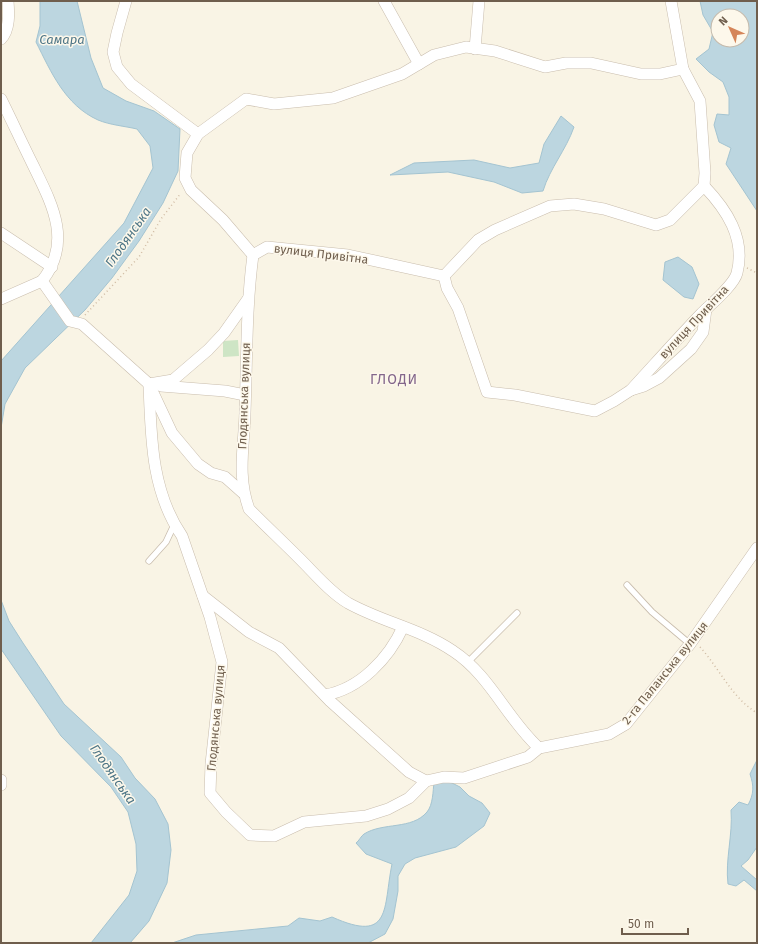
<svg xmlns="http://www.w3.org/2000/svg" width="758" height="944" viewBox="0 0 758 944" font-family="'Fira Sans',sans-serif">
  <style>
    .green { fill: #cee5c5 }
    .water { fill: #bcd6e0; stroke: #a4c4d1; fill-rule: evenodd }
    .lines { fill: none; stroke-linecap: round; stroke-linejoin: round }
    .service-casing { stroke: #c9bdad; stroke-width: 7 }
    .minor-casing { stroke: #c9bdad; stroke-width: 12 }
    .path { stroke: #d0bba3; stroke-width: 1.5; stroke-dasharray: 1 3; stroke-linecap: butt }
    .service { stroke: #fff; stroke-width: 5.5 }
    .minor { stroke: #fff; stroke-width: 11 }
    .labels { text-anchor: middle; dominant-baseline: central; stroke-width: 3; stroke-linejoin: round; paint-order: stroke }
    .street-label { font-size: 12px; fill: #6f5e4d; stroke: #fdf8eb }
    .water-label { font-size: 13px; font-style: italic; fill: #4d7586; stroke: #fdf8eb }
    .quarter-label { font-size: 14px; letter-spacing: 1px; fill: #83668b; stroke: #fdf8eb }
  </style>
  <rect width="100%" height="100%" fill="#f9f4e5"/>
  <path class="green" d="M 238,340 L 239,356 L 223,357 L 223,341 Z"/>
  <g class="water">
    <path d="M 40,1 L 77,1 L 91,58 L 103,88 L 126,101 L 154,111 L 180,129 L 178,171 L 163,203 L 139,241 L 112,278 L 85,310 L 25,368 L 5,404 L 1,428 L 1,361 L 124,223 L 153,168 L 150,146 L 137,129 C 124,126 110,125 98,120 C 65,105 51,72 36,42 L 40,26 Z"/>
    <path d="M 700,1 L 757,1 L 757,211 L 726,164 L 731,148 L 719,142 L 714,125 L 717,114 L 729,115 L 729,97 L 723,82 L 709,72 L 696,59 L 709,49 L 713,32 L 703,15 ZM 718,16 L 742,16 L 742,40 L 718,40 Z"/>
    <path d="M 561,116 L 574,127 C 566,150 550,168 543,191 L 522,193 L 494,182 L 448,172 L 390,175 L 414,163 L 474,160 L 510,168 L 539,163 L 544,144 Z"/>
    <path d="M 678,257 L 692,267 L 699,284 L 693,299 L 684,297 L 663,280 L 665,262 Z"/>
    <path d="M 1,600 L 9,621 L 23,643 L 64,704 L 121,757 L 135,778 L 155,799 L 168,824 L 171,850 L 167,883 L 149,921 L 130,943 L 91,943 L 129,895 L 137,871 L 136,844 L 128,812 L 111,787 L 61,736 L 1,649 Z"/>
    <path d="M 757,760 L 757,847 L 748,860 L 741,866 L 757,880 L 757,891 L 744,880 L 736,886 L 728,884 C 725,860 733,835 731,810 L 739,802 L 748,805 C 754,794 754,786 750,774 Z"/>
    <path d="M 446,780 L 460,787 L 469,796 L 482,803 L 490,813 L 484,826 L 456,847 L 415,858 L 405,864 L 398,876 L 398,891 L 393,919 L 385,934 L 368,943 L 172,943 L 196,935 L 288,926 L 299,918 L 320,921 L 332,917 C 392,944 383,908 392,864 L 366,854 L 356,843 C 359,841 361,836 364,834 C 383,822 412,830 427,812 C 433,805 433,791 434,782 Z"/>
  </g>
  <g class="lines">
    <defs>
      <g id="service">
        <path d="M 149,561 L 166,542 L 174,525"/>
        <path d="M 627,585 L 652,612 L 690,644"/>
        <path d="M 467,663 L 517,613"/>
      </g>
      <g id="minor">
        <path d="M 126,1 L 117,33 L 113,52 L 117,67 L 131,84 L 198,134"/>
        <path d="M 384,1 L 419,64"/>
        <path d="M 671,1 L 683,69 L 700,101 L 705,173 L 704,186"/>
        <path d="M 1,39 C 10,30 9,13 8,1"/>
        <path d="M 475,49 L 479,1"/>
        <path d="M 1,99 C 12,121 22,143 33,165 C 52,204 73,242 42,281 L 70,321 L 82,324 L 149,384 L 172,433 L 198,464 L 211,473 L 225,477 L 243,493"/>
        <path d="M 1,233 L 52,267"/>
        <path d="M 253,255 L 223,220 L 191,190 L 185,178 L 187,153 L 198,134 L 246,99 L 274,104 L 333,98 L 402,74 L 434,55 L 466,47 L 495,51 L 545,67 L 566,63 L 591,63 L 641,74 L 660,74 L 683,69"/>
        <path d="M 253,255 C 246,308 247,360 245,413 C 244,447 237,476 249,509 C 266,526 284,543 301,560 C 316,575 330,592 348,603 C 382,622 421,629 453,651 C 490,675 507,719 539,748"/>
        <path d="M 253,255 L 267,247 L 348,255 L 444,276"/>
        <path d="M 444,276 L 447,288 L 458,308 L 487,392 L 515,395 L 595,411 L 614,401 L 631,390 C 654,365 677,339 701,314 C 711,304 734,285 737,273 C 746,238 726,209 704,186"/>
        <path d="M 444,276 L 478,240 L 495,230 L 550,206 L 574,204 L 604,209 L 656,225 L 670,220 L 704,186"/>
        <path d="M 1,299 L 42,281"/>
        <path d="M 149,384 C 151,436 151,491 182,536 L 210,617 L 222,662 L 211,764 L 210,793 L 226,812 L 250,835 L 274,836 L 304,822 L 366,816 L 388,809 L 409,798 L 426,781"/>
        <path d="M 149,384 L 173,380 L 208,350 L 224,333 L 248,299"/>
        <path d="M 161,386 L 225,391 L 245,395"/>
        <path d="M 631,390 L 644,386 L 659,378 L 691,349 L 703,332 L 706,309"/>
        <path d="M 203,596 L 249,632 L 279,648 L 330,701 L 409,772 L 426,781"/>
        <path d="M 325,695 C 360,689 389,658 403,627"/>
        <path d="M 1,780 L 1,785"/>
        <path d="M 426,781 L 444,777 L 464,778 L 528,757 L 539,748 L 609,734 L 626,724 L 690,644 L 757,548"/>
      </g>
    </defs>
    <use href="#service" class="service-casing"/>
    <use href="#minor" class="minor-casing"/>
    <g class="path">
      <path d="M 747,268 L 757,273"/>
      <path d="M 85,315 L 139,257 L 161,219 L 181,193"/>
      <path d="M 700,647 C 720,669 731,697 757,713"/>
    </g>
    <use href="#service" class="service"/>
    <use href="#minor" class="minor"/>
  </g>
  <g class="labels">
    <g class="street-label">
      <text transform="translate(321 254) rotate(7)">вулиця Привітна</text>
      <text transform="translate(694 322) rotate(-47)">вулиця Привітна</text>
      <text transform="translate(244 396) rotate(-88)">Глодянська вулиця</text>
      <text transform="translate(665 673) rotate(-51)">2-га Паланська вулиця</text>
      <text transform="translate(216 718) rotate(-85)">Глодянська вулиця</text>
    </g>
    <g class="water-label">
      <text x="62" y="39">Самара</text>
      <text transform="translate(128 237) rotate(-55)">Глодянська</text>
      <text transform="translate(113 774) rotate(55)">Глодянська</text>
    </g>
    <g class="quarter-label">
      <text x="394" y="379">ГЛОДИ</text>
    </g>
  </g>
  <rect width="758" height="944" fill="none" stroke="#6f5e4d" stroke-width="4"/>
  <g transform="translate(730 28) rotate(315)"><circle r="19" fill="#fdf8eb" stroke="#c4baac"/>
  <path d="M0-3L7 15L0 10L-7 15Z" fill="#d58559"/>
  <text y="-6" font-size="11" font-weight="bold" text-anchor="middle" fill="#6f5e4d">N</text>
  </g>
  <path d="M622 928v6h66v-6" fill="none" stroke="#6f5e4d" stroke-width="2"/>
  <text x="628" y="928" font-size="12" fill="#6f5e4d" stroke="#fdf8eb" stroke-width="3" paint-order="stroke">50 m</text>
</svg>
